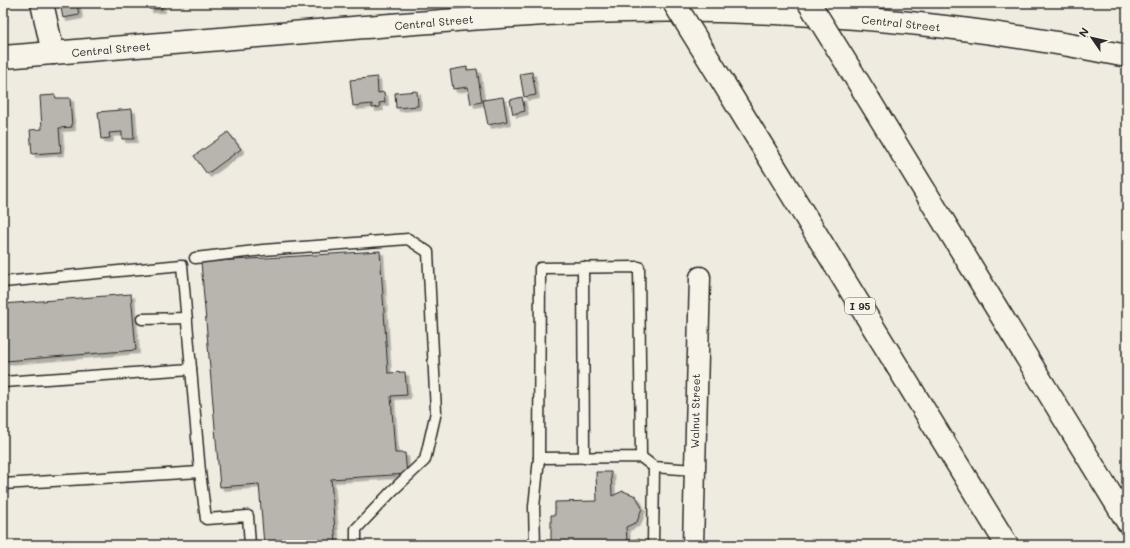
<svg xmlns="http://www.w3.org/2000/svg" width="1130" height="548" viewBox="0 0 1130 548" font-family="Mali,sans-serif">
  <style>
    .building { fill: #b8b5ae; stroke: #2b2b2b; filter: url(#shadow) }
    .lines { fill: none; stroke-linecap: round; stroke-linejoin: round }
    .service-casing { stroke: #2b2b2b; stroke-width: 13 }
    .minor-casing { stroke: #2b2b2b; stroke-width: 23 }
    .tertiary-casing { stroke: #2b2b2b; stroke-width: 25 }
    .secondary-casing { stroke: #2b2b2b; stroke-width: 25 }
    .motorway-casing { stroke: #2b2b2b; stroke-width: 25 }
    .service { stroke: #f7f3e8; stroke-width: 10 }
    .minor { stroke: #f7f3e8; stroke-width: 20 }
    .tertiary { stroke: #f7f3e8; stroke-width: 22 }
    .secondary { stroke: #f7f3e8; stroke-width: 22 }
    .motorway { stroke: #f7f3e8; stroke-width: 22 }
    .motorway-bridge-casing { stroke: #2b2b2b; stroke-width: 25; stroke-linecap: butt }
    .motorway-bridge { stroke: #f7f3e8; stroke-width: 22 }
    .labels { text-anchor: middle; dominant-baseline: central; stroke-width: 3; stroke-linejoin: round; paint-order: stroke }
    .shield { fill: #f7f3e8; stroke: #686764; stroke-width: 1 }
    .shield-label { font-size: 10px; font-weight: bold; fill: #2b2b2b }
    .street-label { font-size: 11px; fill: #2b2b2b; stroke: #f7f3e8 }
  </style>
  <defs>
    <filter id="shadow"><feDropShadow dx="3.5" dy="3.5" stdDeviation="0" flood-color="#0004"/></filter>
  </defs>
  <rect width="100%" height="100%" fill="#efebe0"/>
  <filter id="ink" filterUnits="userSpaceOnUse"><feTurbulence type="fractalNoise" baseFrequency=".025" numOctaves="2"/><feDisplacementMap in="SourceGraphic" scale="8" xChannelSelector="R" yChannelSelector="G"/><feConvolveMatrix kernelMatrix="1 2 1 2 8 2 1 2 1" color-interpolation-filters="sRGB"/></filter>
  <g filter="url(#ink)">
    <g class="building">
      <path d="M 60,3 L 77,3 L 79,15 L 63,18 Z"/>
      <path d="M 149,3 L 161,3 L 162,9 L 149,9 Z"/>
      <path d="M 1122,3 L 1127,3 L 1127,8 L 1121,6 Z"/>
      <path d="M 467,67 L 467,70 L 477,69 L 482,102 L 471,104 L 468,87 L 453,89 L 450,70 Z"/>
      <path d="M 532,72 L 536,95 L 524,97 L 520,74 Z"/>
      <path d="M 377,77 L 378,93 L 384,92 L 385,102 L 379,103 L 380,107 L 372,108 L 372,104 L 353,106 L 350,80 Z"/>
      <path d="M 417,91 L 418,106 L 396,108 L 395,93 Z"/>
      <path d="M 55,95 L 56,98 L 70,98 L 72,127 L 59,128 L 61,152 L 32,154 L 30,130 L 42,129 L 40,96 Z"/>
      <path d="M 503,97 L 507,121 L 488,125 L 483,100 Z"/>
      <path d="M 522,97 L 525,111 L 513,114 L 510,100 Z"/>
      <path d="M 132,109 L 134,139 L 122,139 L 122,132 L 109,133 L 110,138 L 101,139 L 98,112 Z"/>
      <path d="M 228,132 L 241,149 L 207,174 L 194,156 Z"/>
      <path d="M 380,251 L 388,373 L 405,372 L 407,395 L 391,396 L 395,453 L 405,453 L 407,474 L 331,479 L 336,545 L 264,545 L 259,484 L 220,487 L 201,262 Z"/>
      <path d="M 131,294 L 136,350 L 5,361 L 3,304 Z"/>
      <path d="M 596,472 L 611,472 L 612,496 L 623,491 L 636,496 L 642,508 L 637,522 L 626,527 L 627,540 L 639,539 L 639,545 L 551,545 L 551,515 L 555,515 L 555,502 L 597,501 Z"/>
    </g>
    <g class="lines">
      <defs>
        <g id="service">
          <path d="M 195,258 L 263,250 L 408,239 L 428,252 L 436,412 L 425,460 L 392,491 L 356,529 L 356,545"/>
          <path d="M 583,267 L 584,458"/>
          <path d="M 3,282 L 182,265 L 200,472 L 206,519 L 248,516 L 250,545"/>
          <path d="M 142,319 L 187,318"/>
          <path d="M 3,382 L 191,369"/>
          <path d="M 641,457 L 639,267 L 540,268 L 539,458 L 641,457 L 654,467 L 694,470"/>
          <path d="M 3,484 L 200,472"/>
          <path d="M 535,545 L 534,507 L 539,458"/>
          <path d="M 653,545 L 654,467"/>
        </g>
        <path id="minor" d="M 693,545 L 700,277"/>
        <path id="tertiary" d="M 42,3 L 53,53"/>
        <path id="secondary" d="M 3,57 C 120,48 237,38 353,28 C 444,21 534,13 625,11 C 793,8 963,23 1127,56"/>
        <g id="motorway">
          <path d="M 713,66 L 1007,545"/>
          <path d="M 852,72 L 1127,521"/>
        </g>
      </defs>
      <use href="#service" class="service-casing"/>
      <use href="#minor" class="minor-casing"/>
      <use href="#tertiary" class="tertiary-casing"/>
      <use href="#secondary" class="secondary-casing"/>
      <use href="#motorway" class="motorway-casing"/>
      <use href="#service" class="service"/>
      <use href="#minor" class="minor"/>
      <use href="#tertiary" class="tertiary"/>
      <use href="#secondary" class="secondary"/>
      <use href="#motorway" class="motorway"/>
      <defs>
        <g id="motorway-bridge">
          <path d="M 674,3 L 713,66"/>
          <path d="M 809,3 L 852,72"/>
        </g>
      </defs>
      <use href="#motorway-bridge" class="motorway-bridge-casing"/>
      <use href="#motorway-bridge" class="motorway-bridge"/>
    </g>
  </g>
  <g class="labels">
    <rect class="shield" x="845" y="298" width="30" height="16" rx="3"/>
    <g class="shield-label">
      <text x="860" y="306">I 95</text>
    </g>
    <g class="street-label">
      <text transform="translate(434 22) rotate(-5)">Central Street</text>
      <text transform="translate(901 23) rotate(6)">Central Street</text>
      <text transform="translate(111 49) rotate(-5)">Central Street</text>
      <text transform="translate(695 411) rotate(-89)">Walnut Street</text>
    </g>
  </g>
  <rect width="1130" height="548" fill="none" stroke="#f7f3e8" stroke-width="16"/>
  <rect x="8" y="8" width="1114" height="532" fill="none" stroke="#2b2b2b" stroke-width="1.5" filter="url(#ink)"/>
  <g transform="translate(1092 38) rotate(304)" stroke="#f7f3e8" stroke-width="3" paint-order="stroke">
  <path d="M0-3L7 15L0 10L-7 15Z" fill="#2b2b2b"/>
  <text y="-6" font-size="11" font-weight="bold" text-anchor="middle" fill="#2b2b2b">N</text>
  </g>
</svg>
